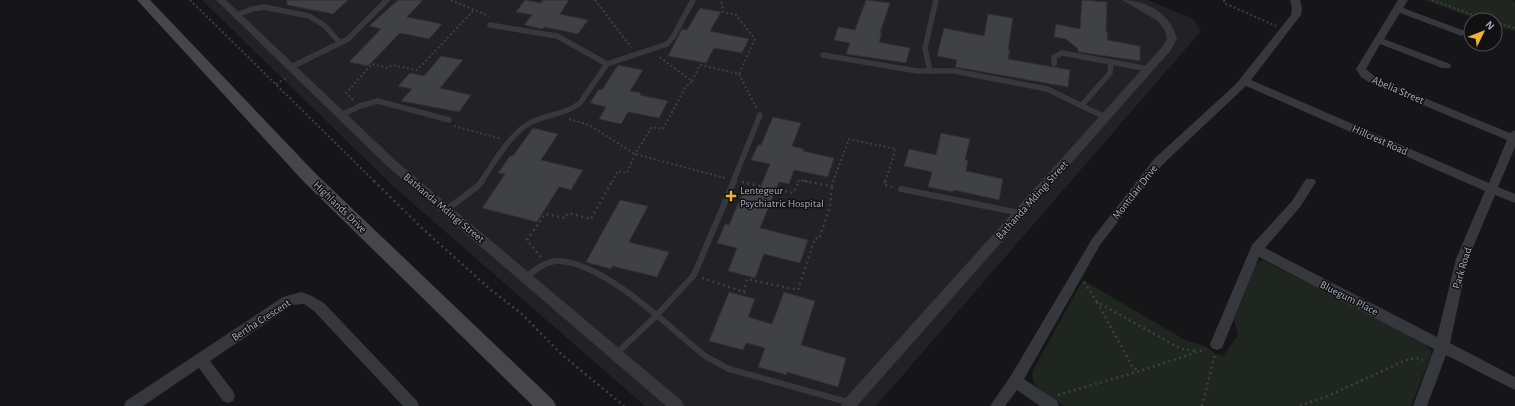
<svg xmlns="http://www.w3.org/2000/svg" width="1515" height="406" viewBox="0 0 1515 406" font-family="'Alegreya Sans',sans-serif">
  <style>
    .built { fill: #222225 }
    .green { fill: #1e261f }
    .building { fill: #404145; stroke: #303034 }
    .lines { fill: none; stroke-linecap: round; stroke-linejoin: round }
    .path-far1 { stroke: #3d3f44; stroke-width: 2; stroke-dasharray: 2 2.5; stroke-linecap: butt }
    .path { stroke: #3d3f44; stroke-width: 2.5; stroke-dasharray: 2 3.5; stroke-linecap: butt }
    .service-far1 { stroke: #37383d; stroke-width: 5.5 }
    .service { stroke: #37383d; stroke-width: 6 }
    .minor { fill: #37383d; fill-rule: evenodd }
    .secondary { fill: #45474d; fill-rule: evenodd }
    .poi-dot { fill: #f2b134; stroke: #111113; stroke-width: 1.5 }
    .labels { text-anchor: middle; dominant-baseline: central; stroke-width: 3; stroke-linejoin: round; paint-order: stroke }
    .street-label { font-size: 11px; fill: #a8adb8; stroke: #111113 }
    .poi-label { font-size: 11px; fill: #a8adb8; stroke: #111113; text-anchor: start }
  </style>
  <rect width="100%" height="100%" fill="#161618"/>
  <path class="built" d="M 202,0 L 1148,0 L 1193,19 L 1201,31 L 876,406 L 645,406 L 393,186 Z"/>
  <g class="green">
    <path d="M 1424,0 L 1512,0 L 1515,3 L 1515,31 L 1495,26 L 1495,20 L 1479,20 Z"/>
    <path d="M 1263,260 L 1425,343 L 1431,351 L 1431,355 L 1411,406 L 1064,406 C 1051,398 1028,388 1033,370 L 1083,280 L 1185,340 L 1205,346 L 1216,354 L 1223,356 L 1238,335 L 1234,320 L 1256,264 Z"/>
  </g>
  <g class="building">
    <path d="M 287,0 L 348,0 L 333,14 L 287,5 Z"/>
    <path d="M 398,0 L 423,0 L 407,17 L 442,24 L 429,39 L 400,33 L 368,66 L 349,62 L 381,29 L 369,26 Z"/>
    <path d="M 525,0 L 541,3 L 543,0 L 569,0 L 560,14 L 588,20 L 578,34 L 544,27 L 543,29 L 524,25 L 532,15 L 516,12 Z"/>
    <path d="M 866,0 L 890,3 L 880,33 L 882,33 L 879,42 L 910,48 L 906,63 L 846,54 L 850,43 L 834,40 L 838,27 L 855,30 Z"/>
    <path d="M 1082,0 L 1107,2 L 1106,32 L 1108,32 L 1107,40 L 1140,46 L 1140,61 L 1078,52 L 1078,49 L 1066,39 L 1054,37 L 1056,24 L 1080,29 Z"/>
    <path d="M 700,8 L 721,12 L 710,31 L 749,39 L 742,53 L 714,48 L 706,63 L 668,56 L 682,29 L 687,30 Z"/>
    <path d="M 988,14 L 1013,18 L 1008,50 L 1010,50 L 1008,59 L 1070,70 L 1068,87 L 955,67 L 957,60 L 937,56 L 944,28 L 984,36 Z"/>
    <path d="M 441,56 L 463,60 L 440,88 L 471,95 L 459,112 L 401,101 L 412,89 L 398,86 L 410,73 L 424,76 Z"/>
    <path d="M 618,65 L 643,70 L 630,91 L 641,93 L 640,95 L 668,101 L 659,118 L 628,112 L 621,124 L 599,119 L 606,107 L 590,103 L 599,89 L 602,90 Z"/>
    <path d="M 773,117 L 801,123 L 792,146 L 804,149 L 803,151 L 834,158 L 828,177 L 794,170 L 789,184 L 779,182 L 760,228 L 808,240 L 800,263 L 764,254 L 755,278 L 728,271 L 737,248 L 717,243 L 725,224 L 729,225 L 743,192 L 757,195 L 770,164 L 751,160 L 758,145 L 761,145 Z"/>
    <path d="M 533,128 L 558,134 L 541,160 L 583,170 L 571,190 L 559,187 L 537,222 L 482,208 L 505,174 L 498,173 L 510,156 L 513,156 Z"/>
    <path d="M 941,133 L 970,139 L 965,160 L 968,160 L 966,171 L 1003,179 L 999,200 L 954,190 L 953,192 L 928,187 L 932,172 L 904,166 L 909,149 L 936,155 Z"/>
    <path d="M 620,200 L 648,206 L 629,242 L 669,252 L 657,277 L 612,266 L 611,269 L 586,262 Z"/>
    <path d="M 729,292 L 755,299 L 748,317 L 772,324 L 784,292 L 815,301 L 801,345 L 846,358 L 838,387 L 787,372 L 787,375 L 758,367 L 765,348 L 746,343 L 743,350 L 709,341 Z"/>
  </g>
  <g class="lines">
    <g class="path-far1">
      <path d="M 190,0 L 375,182"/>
      <path d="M 451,0 L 489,16"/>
      <path d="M 595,0 L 631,47"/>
      <path d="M 1224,0 L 1224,3 L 1276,26"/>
      <path d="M 1432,0 L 1487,20"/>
      <path d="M 1495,23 L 1515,28"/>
      <path d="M 739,74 L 757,109"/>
      <path d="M 692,81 L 700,65 L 739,74 L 755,39 L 736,15 L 723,12 L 721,0"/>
      <path d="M 276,84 L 288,77"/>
      <path d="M 353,100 L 346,93 L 372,64 L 388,68 L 392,65 L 417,70 L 474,10"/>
      <path d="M 569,119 L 589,125 L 635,154 L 725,178"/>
      <path d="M 454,126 L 502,139"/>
      <path d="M 612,182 L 618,171 L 627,173 L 635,154 L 652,127 L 663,129 L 685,88 L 692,81 L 658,56"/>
      <path d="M 798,182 L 799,180 L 810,182"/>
      <path d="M 833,182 L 849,139 L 896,149 L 885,182"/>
    </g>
    <g class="path">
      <path d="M 374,181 L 424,230 L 491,290 L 522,314 L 560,353 L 624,406"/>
      <path d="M 804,181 L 832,186 L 834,181"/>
      <path d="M 885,181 L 884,185 L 892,187"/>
      <path d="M 742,182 L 793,193 L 799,181"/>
      <path d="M 541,257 L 527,240 L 545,214 L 565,218 L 568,213 L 591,219 L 612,181"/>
      <path d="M 702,278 L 744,292 L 747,279 L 798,290 L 815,238 L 819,239 L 830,206 L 832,186"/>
      <path d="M 1084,282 L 1097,302 L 1181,349 L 1196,351"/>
      <path d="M 1097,302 L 1133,368 L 1140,371"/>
      <path d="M 1058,395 L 1140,371 L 1206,349"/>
      <path d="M 1202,406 L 1215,354"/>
      <path d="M 1300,406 L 1330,395 L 1406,360 L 1416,358 L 1423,360"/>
    </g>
    <g class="service-far1">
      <path d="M 237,15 L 252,9 L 264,7 L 309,16 L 325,26 L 340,43"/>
      <path d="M 490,25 L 557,36 L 607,64"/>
      <path d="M 823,55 L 917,71 L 954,71 L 1047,89 L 1105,117"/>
      <path d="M 1054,64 L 1054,57 L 1062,53 L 1149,69"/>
      <path d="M 291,67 L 348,39 L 387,0"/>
      <path d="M 930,71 L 925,48 L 936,0"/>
      <path d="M 1082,105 L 1110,73 L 1111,62"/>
      <path d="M 341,115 L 360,106 L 378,101 L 449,120"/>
      <path d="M 481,182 C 493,164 513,129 534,121 C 549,114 567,114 580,103 L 607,64 L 667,44 L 673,37 L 693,0"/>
      <path d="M 733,182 L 760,115"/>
    </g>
    <g class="service">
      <path d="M 901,189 L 1020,213"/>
      <path d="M 446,210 L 478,186 L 482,181"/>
      <path d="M 526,277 C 535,270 546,261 558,261 C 604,262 670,328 705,356 L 729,369 L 851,403"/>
      <path d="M 616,354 L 657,315 L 694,275 L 734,181"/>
    </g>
    <g class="minor">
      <path d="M 216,0 L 226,0 L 395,160 L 682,401 L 684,406 L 666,406 L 387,166 Z"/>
      <path d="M 1122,0 C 1147,0 1171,14 1177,39 L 1171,50 L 857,406 L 841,406 L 843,401 L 1163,46 L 1167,39 L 1165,31 L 1158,21 Z"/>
      <path d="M 1290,0 L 1300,0 L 1302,8 L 1301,15 L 1251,80 L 1489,183 L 1507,140 L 1370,83 L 1361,77 L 1356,69 L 1398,0 L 1408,0 L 1403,8 L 1465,31 L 1467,33 L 1462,36 L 1459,35 L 1400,13 L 1384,39 L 1450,64 L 1451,66 L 1450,68 L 1442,68 L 1380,44 L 1366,69 L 1378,79 L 1510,133 L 1515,130 L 1515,147 L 1498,187 L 1515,194 L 1515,203 L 1495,195 L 1468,259 L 1450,343 L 1515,377 L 1515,390 L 1446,355 L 1427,406 L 1413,406 L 1434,349 L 1259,257 L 1222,348 L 1217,350 L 1212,348 L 1210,344 L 1252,245 L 1292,201 L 1306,179 L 1314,179 L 1316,182 L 1300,207 L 1265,248 L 1437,337 L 1456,259 L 1485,191 L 1246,86 L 1162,165 L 1100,245 L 1024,379 L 1057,401 L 1059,406 L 1040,406 L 1017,390 L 1005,406 L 990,406 L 1010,377 L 1092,239 L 1154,159 L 1236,84 L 1291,15 L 1292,8 Z"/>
      <path d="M 301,292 L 312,296 L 324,303 L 417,401 L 419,406 L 403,406 L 314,311 L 304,304 L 293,305 L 210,361 L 233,391 L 235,396 L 233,401 L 228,403 L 223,401 L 199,368 L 143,406 L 124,406 L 126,401 L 283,297 Z"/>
    </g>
    <path class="secondary" d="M 137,0 L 150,0 L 316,174 L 553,400 L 556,406 L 533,406 L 304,182 Z"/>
  </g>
  <path class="poi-dot" d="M729 190h4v4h4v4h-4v4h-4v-4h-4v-4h4z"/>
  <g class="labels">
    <g class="street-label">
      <text transform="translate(1398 90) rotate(23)">Abelia Street</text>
      <text transform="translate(1380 140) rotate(24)">Hillcrest Road</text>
      <text transform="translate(1135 192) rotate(-52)">Montclair Drive</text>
      <text transform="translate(1032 200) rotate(-48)">Bathanda Mdingi Street</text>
      <text transform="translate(340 207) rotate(44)">Highlands Drive</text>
      <text transform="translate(444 208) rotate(40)">Bathanda Mdingi Street</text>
      <text transform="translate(1462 268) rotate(-73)">Park Road</text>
      <text transform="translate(1349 298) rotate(27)">Bluegum Place</text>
      <text transform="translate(261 320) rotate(-33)">Bertha Crescent</text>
    </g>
    <g class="poi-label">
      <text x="740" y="190">Lentegeur<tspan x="740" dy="13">Psychiatric Hospital</tspan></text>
    </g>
  </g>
  <g transform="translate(1483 32) rotate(47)"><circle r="19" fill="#111113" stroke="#4d4f55"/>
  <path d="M0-3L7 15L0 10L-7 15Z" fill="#f2b134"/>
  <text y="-6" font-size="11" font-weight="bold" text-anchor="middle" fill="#a8adb8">N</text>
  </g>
</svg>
